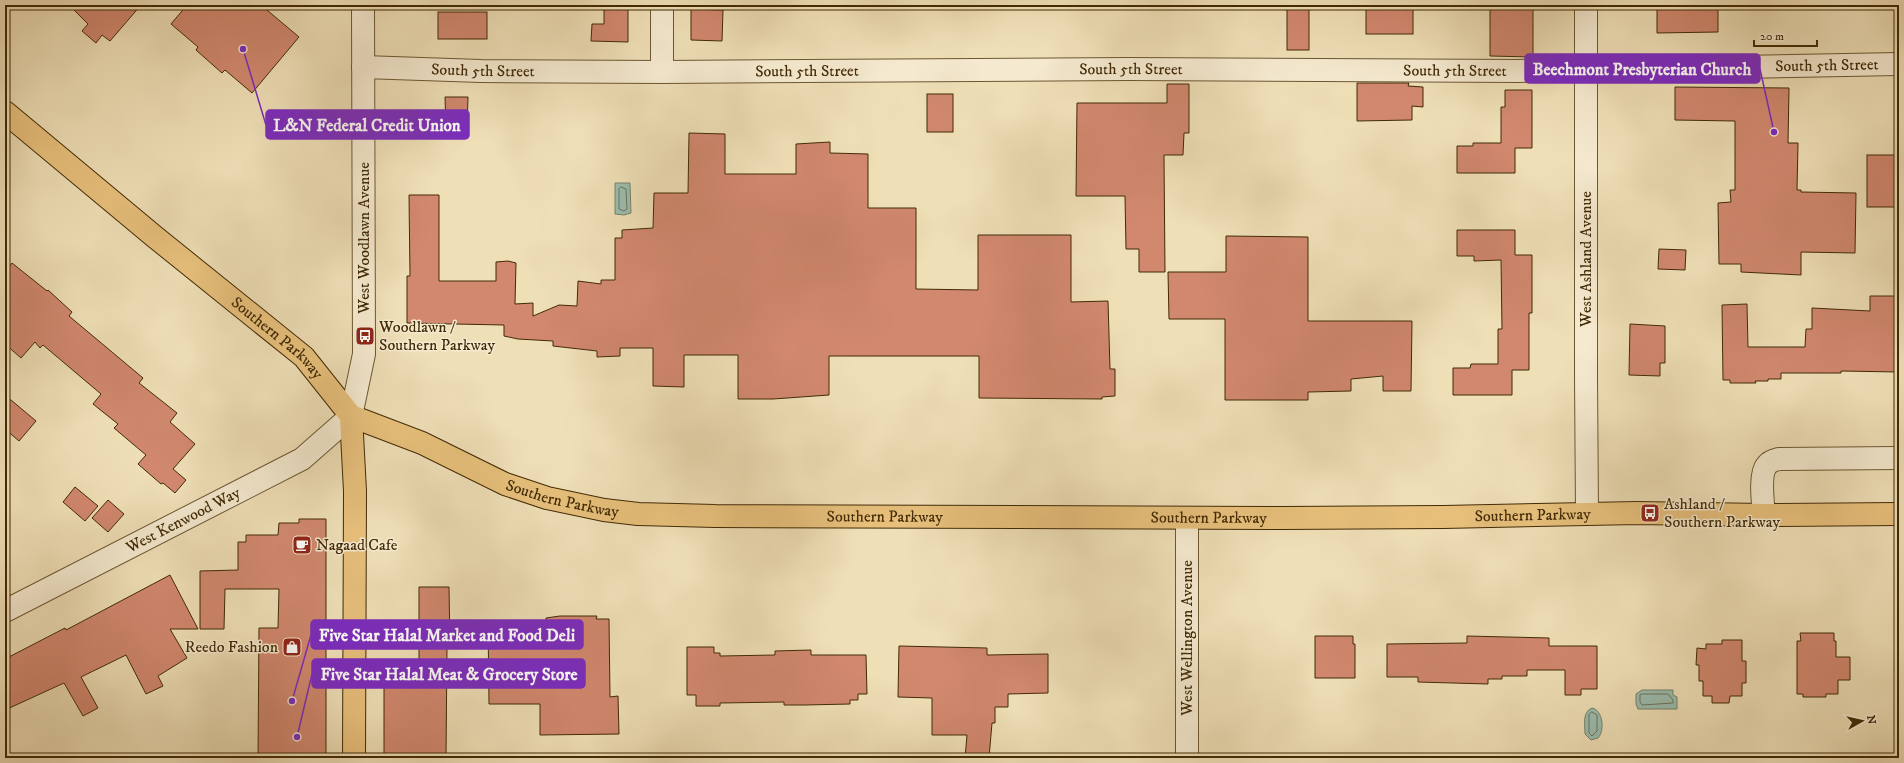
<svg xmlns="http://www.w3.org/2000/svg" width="1904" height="763" viewBox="0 0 1904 763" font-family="'IM FELL DW Pica',serif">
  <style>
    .water { fill: #9abdaf; stroke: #76826b }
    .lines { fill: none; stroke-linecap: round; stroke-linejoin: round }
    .shore { stroke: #6e745a; stroke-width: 1 }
    .building { fill: #d1886f; stroke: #412a06 }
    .minor-casing { stroke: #6c5732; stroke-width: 24 }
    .major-casing { stroke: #412a06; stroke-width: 24 }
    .minor { stroke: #f5ead0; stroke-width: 22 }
    .major { stroke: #e8c07c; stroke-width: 22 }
    .labels { text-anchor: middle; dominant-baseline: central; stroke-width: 3; stroke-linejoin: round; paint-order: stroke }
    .street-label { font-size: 16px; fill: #412a06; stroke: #f5ead0 }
    .poi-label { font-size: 16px; fill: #412a06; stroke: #f5ead0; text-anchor: start }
    .leader { fill: none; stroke: #7b2cbf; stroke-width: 1.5 }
    .callout-dot { fill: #7b2cbf; stroke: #f5ead0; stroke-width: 1.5 }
    .callout { fill: #7b2cbf; stroke: #7b2cbf; stroke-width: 1.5 }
    .callout-label { font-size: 17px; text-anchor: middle; font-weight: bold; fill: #fff }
  </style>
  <rect width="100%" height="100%" fill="#efdfb7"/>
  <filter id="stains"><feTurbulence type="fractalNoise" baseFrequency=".005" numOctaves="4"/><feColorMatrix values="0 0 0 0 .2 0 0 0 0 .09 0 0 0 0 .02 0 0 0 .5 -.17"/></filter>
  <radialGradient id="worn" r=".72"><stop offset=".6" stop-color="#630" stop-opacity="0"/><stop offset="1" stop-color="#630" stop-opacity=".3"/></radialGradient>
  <g class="water">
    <path d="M 615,183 L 630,183 L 631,213 L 624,215 L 615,214 Z"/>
    <path d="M 1642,690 L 1673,690 L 1673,695 L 1677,697 L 1677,709 L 1638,709 L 1636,704 L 1636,694 Z"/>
    <path d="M 1592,708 C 1603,710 1605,731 1598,738 L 1591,740 L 1585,734 C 1585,725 1582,712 1592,708 Z"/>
  </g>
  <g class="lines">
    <g class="shore">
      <path d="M 621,187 L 626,189 L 627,209 L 624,211 L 619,209 L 619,189 Z"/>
      <path d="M 1643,694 L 1668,694 L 1673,700 L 1673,703 L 1642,705 L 1640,702 L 1640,695 Z"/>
      <path d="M 1592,712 L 1597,715 L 1597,731 L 1592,736 L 1589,733 L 1589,715 Z"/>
    </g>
  </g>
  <g class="building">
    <path d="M 69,5 L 141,5 L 110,41 L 102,35 L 96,43 L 82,31 L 88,24 Z"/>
    <path d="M 187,5 L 261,5 L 299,37 L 252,93 L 225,70 L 222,73 L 196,50 L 198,47 L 171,24 Z"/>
    <rect x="1287" y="5" width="22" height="45"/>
    <rect x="1366" y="5" width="47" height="29"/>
    <path d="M 1490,5 L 1533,5 L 1533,57 L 1490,56 Z"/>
    <path d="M 1657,5 L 1718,5 L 1718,32 L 1657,33 Z"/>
    <path d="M 608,9 L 628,9 L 628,42 L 591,41 L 592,24 L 604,24 L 604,10 Z"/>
    <path d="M 691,9 L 723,10 L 722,41 L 691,40 Z"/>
    <rect x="438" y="12" width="49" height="27"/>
    <path d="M 1357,83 L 1409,83 L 1408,86 L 1423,87 L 1423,107 L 1412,106 L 1412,120 L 1357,121 Z"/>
    <path d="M 1167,84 L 1189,84 L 1189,133 L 1184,133 L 1183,155 L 1164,155 L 1165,272 L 1139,272 L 1139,249 L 1126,249 L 1125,196 L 1076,196 L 1077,103 L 1167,103 Z"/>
    <path d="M 1675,87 L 1789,88 L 1788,143 L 1798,143 L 1797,190 L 1801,190 L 1801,192 L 1856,193 L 1855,253 L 1801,252 L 1801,275 L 1741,272 L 1741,264 L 1719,264 L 1718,203 L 1731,202 L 1730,190 L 1735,190 L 1735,121 L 1675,120 Z"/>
    <path d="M 1505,90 L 1532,90 L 1532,148 L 1515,148 L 1515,173 L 1457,173 L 1457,146 L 1473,146 L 1473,143 L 1501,143 L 1501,107 L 1505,107 Z"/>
    <rect x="927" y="94" width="26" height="38"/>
    <path d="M 445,97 L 468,97 L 467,129 L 446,129 Z"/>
    <path d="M 689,133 L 725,134 L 725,174 L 796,174 L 796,144 L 830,142 L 830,153 L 868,154 L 868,208 L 916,208 L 916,289 L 978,290 L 978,235 L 1071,235 L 1071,302 L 1108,301 L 1110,369 L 1115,369 L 1115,396 L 1102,397 L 1102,399 L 979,398 L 979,356 L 829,356 L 829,395 L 773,399 L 738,399 L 738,355 L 684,355 L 684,387 L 653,386 L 653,348 L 620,348 L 620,356 L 597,357 L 597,351 L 553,346 L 553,341 L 518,339 L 504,336 L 504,325 L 407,323 L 407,276 L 410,276 L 409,195 L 439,195 L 439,281 L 496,281 L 496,262 L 508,261 L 516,263 L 515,304 L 533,303 L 533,316 L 559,305 L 577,306 L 578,281 L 601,284 L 601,280 L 615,280 L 615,238 L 622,238 L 622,230 L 653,228 L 654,193 L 688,193 Z"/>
    <rect x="1867" y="155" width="32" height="52"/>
    <path d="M 1457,230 L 1515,230 L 1515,255 L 1532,255 L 1532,313 L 1529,313 L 1529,370 L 1512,370 L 1512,395 L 1453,395 L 1453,368 L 1470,368 L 1471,364 L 1498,364 L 1498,329 L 1502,329 L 1501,260 L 1474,261 L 1474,256 L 1457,256 Z"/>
    <path d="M 1226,236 L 1308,237 L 1308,321 L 1412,321 L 1411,391 L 1383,391 L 1383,376 L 1351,379 L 1351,391 L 1308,392 L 1308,400 L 1225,400 L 1225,319 L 1169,319 L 1168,272 L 1226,272 Z"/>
    <path d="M 1659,249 L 1686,250 L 1685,270 L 1658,269 Z"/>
    <path d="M 12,263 L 47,291 L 48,290 L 72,312 L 69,316 L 143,378 L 139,383 L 177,413 L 170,422 L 195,444 L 173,469 L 186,480 L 175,493 L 163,483 L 161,484 L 138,464 L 146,455 L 114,428 L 118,424 L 93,404 L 101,394 L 43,345 L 40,348 L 35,342 L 21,358 L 5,344 L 5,272 Z"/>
    <path d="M 1870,296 L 1899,296 L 1899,372 L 1841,371 L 1841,373 L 1781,373 L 1781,379 L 1768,379 L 1768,381 L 1755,381 L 1756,383 L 1730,383 L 1730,380 L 1723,380 L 1722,305 L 1747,304 L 1748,347 L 1805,347 L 1806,329 L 1812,329 L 1812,308 L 1870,311 Z"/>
    <path d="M 1630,324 L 1665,326 L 1665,363 L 1660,363 L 1660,376 L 1629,375 Z"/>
    <path d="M 5,395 L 36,421 L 19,441 L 5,429 Z"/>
    <path d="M 75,487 L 98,506 L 85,521 L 63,502 Z"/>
    <path d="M 108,500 L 124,514 L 108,532 L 92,518 Z"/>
    <path d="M 299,519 L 326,519 L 326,758 L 258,758 L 259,628 L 278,628 L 279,589 L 225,589 L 224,629 L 200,629 L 200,571 L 238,570 L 238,542 L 246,542 L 246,535 L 278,535 L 279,523 L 299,523 Z"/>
    <path d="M 170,575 L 198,629 L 170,629 L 187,658 L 158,676 L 163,686 L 146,694 L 126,655 L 81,677 L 98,708 L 83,716 L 64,683 L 5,710 L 5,659 L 65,628 L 66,630 Z"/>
    <path d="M 419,587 L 449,587 L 450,647 L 447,647 L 446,758 L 384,758 L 384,664 L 419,664 Z"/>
    <path d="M 560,616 L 597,616 L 596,619 L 609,619 L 610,697 L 618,696 L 619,734 L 540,735 L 540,704 L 489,704 L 488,621 L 546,621 L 546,618 Z"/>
    <path d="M 1800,633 L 1834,633 L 1834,641 L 1836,641 L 1836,657 L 1850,657 L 1850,680 L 1838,680 L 1838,694 L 1826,694 L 1826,697 L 1803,697 L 1803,694 L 1797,694 L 1797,641 L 1801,641 Z"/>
    <path d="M 1315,636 L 1353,636 L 1353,644 L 1355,644 L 1355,678 L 1315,678 Z"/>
    <path d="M 1467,636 L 1549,638 L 1549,646 L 1597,646 L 1597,689 L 1581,689 L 1581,695 L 1565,695 L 1565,670 L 1527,670 L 1527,676 L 1502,676 L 1502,679 L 1488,679 L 1488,684 L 1418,682 L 1418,677 L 1387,677 L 1387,644 L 1467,643 Z"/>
    <path d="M 1722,640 L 1742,640 L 1742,661 L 1746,661 L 1746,683 L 1742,683 L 1742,696 L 1730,696 L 1729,703 L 1712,703 L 1712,696 L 1703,696 L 1703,681 L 1699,681 L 1699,665 L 1696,665 L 1697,648 L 1706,649 L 1706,644 L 1722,644 Z"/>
    <path d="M 899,646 L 987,648 L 987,655 L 1048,654 L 1048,693 L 1008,694 L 1008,707 L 995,707 L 995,723 L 992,723 L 989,758 L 965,758 L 967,735 L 932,735 L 932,698 L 898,697 Z"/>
    <path d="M 687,647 L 714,647 L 714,653 L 720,653 L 720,656 L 775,655 L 775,651 L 811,650 L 811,655 L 866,655 L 867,694 L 858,694 L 858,700 L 850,700 L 850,704 L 805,705 L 784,705 L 784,702 L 720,703 L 720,706 L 696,706 L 696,695 L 687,695 Z"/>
  </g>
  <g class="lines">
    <defs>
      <g id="minor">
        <path d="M 662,5 L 662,72"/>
        <path d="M 1586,5 L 1586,377 L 1587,513"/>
        <path id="s1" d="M 363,67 L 481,71 L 662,72 L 1129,69 L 1518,71 L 1899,64"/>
        <path d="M 1764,515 C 1763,503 1759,474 1767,465 C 1770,461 1775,460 1779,459 L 1899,458"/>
        <path d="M 1187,518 L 1187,758"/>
        <path id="s2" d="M 5,611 L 302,459 L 351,416 L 364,354 L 363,5"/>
      </g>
      <g id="major">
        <path id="s3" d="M 5,112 L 155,237 L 304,357 L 351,416 L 422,443 L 505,484 L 547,498 L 604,510 L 638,514 L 715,516 L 1282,518 L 1443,517 L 1637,513 L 1764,515 L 1899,514"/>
        <path d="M 351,416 L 355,491 L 354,758"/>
      </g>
    </defs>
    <use href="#minor" class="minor-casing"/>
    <use href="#major" class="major-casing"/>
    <use href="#minor" class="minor"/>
    <use href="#major" class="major"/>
  </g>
  <defs>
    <symbol id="bus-square" viewBox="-11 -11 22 22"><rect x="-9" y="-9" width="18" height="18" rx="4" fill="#8f2418" stroke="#f5ead0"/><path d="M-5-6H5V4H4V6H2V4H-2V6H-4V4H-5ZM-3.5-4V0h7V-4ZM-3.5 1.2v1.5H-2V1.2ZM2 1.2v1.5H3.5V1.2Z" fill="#fff"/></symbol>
    <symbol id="cafe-square" viewBox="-11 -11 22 22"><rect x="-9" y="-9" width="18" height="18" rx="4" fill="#8f2418" stroke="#f5ead0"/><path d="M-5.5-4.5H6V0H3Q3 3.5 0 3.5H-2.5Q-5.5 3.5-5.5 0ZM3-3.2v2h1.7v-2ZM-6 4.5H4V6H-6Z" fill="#fff"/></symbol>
    <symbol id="shop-square" viewBox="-11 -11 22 22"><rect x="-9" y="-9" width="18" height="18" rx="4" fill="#8f2418" stroke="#f5ead0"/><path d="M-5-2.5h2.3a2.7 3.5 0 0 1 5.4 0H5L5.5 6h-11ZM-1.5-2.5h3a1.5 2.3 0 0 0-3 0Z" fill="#fff"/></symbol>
  </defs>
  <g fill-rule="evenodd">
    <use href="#bus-square" x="354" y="325" width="22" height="22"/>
    <use href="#bus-square" x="1639" y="502" width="22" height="22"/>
    <use href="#cafe-square" x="291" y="534" width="22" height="22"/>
    <use href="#shop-square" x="281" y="636" width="22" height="22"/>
  </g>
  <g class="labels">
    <g class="street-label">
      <text stroke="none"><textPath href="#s1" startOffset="1464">South 5th Street</textPath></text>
      <text stroke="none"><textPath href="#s1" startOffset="120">South 5th Street</textPath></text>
      <text stroke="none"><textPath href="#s1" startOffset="768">South 5th Street</textPath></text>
      <text stroke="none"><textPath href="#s1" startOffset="1092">South 5th Street</textPath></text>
      <text stroke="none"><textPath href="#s1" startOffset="444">South 5th Street</textPath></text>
      <text transform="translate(364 238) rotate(-90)">West Woodlawn Avenue</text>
      <text transform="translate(1586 259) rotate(-90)">West Ashland Avenue</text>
      <text stroke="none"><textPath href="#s3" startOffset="354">Southern Parkway</textPath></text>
      <text stroke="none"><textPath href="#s3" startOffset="690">Southern Parkway</textPath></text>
      <text stroke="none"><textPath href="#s3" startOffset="1662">Southern Parkway</textPath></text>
      <text stroke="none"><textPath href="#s3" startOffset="1014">Southern Parkway</textPath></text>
      <text stroke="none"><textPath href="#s3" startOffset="1338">Southern Parkway</textPath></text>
      <text stroke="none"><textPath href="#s2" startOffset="200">West Kenwood Way</textPath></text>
      <text transform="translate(1187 638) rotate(-90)">West Wellington Avenue</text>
    </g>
    <g class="poi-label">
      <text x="379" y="327">Woodlawn /<tspan x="379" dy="18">Southern Parkway</tspan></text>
      <text x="1664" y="504">Ashland /<tspan x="1664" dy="18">Southern Parkway</tspan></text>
      <text x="316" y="545">Nagaad Cafe</text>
      <text x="278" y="647" text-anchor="end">Reedo Fashion</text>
    </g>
  </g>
  <path class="leader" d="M1774 132L1760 69M243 49L266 125M292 701L311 635M297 737L312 674"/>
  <g class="callout-dot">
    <circle cx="1774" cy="132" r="4"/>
    <circle cx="243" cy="49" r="4"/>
    <circle cx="292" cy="701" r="4"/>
    <circle cx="297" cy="737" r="4"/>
  </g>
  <g class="callout">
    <rect x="1525" y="54" width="235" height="29" rx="4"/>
    <rect x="266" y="110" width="203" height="29" rx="4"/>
    <rect x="311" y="620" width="272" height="29" rx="4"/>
    <rect x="312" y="659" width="273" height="29" rx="4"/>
  </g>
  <g class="callout-label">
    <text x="1642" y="75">Beechmont Presbyterian Church</text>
    <text x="367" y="131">L&amp;N Federal Credit Union</text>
    <text x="447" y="641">Five Star Halal Market and Food Deli</text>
    <text x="449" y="680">Five Star Halal Meat &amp; Grocery Store</text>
  </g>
  <rect width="1904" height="763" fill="none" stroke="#efdfb7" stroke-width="20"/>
  <rect x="6" y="6" width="1892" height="751" fill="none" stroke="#412a06" stroke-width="2"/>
  <rect x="10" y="10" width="1884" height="743" fill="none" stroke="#412a06"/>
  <g transform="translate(1862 721) rotate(82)" stroke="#f5ead0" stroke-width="3" paint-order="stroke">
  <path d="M0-3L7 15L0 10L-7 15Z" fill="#412a06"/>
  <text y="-6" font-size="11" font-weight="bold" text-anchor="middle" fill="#412a06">N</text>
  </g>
  <path d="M1754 40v6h63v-6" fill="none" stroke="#412a06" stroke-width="2"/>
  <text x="1760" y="40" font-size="12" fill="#412a06" stroke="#f5ead0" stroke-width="3" paint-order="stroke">20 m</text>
  <rect width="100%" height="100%" filter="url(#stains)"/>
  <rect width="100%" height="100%" fill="url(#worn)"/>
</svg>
